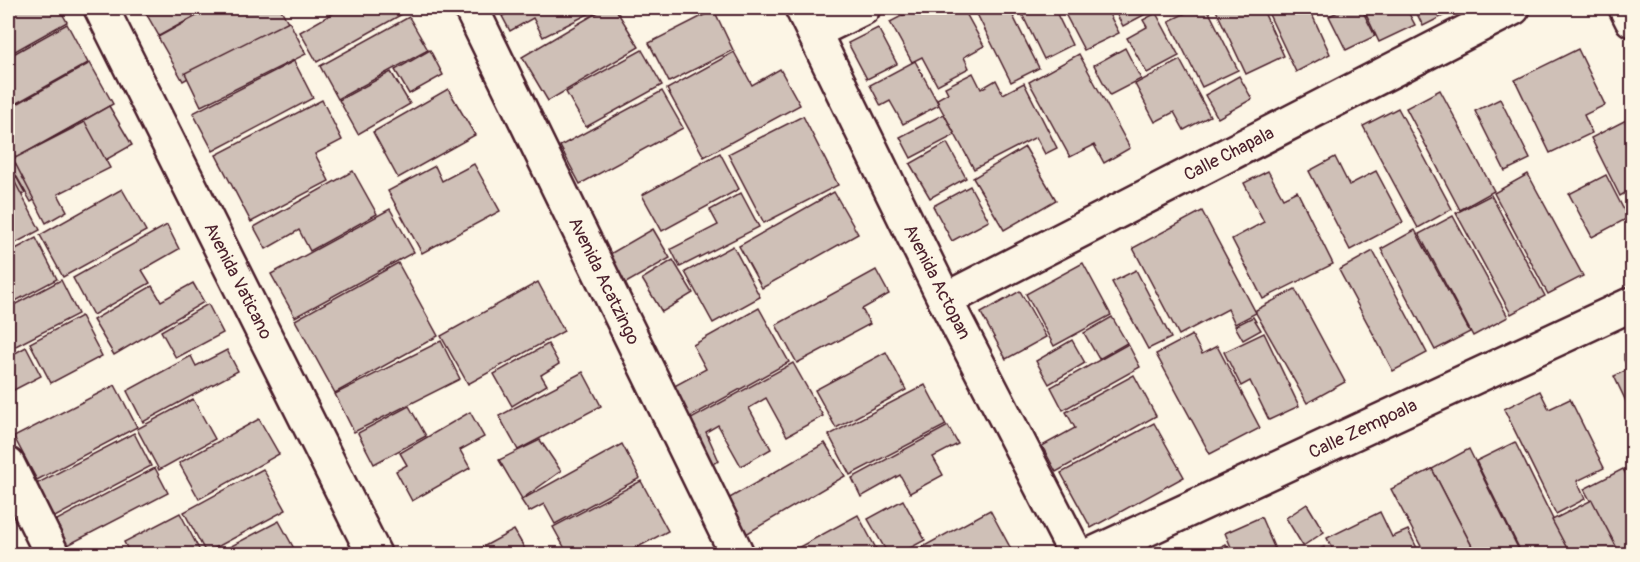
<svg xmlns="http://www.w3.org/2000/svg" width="1640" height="562" viewBox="0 0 1640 562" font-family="Pangolin,sans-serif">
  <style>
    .building { fill: #cfc0b7; stroke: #4a1f2b; stroke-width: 1.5 }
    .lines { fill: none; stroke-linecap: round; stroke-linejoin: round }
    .street-casing { stroke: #4a1f2b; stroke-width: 38 }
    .street { stroke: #fcf5e5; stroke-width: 33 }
    .labels { text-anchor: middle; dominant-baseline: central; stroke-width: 4.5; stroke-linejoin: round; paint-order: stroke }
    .street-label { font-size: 18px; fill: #4a1f2b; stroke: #fcf5e5 }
  </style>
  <rect width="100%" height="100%" fill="#fcf5e5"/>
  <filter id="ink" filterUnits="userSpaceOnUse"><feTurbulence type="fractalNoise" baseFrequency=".0167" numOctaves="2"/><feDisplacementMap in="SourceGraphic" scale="12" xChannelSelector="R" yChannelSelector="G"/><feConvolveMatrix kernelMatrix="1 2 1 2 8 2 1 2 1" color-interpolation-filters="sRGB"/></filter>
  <g filter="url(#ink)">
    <g class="building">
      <path d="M 8,8 L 59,8 L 67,22 L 8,55 Z"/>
      <path d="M 143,8 L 210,8 L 159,36 Z"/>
      <path d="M 211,8 L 280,8 L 288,22 L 183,81 L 158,37 Z"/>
      <path d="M 342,8 L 413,8 L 317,62 L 300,32 Z"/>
      <path d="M 518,8 L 600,8 L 543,37 L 533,18 L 510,31 L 502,16 Z"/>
      <path d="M 605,8 L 615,8 L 639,47 L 548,101 L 522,57 Z"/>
      <path d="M 917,8 L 963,8 L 984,46 L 964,57 L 969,68 L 937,85 L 922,57 L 912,62 L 890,22 Z"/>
      <path d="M 974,8 L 1009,8 L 1039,68 L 1011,82 Z"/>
      <path d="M 1019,8 L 1054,8 L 1072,45 L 1044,59 Z"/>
      <path d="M 1062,8 L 1106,8 L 1119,33 L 1084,50 Z"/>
      <path d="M 1113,8 L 1157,8 L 1123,26 Z"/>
      <path d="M 1157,8 L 1176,8 L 1162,14 Z"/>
      <path d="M 1196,8 L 1207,8 L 1238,70 L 1202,87 L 1169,21 Z"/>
      <path d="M 1215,8 L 1262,8 L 1284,56 L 1246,74 Z"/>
      <path d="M 1266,8 L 1309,8 L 1330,54 L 1296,72 Z"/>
      <path d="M 1346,8 L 1361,8 L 1375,36 L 1346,50 L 1329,16 Z"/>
      <path d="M 1363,8 L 1406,8 L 1415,25 L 1379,42 Z"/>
      <path d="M 1414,8 L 1454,8 L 1455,10 L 1423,26 Z"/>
      <path d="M 714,10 L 733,50 L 669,82 L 649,43 Z"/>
      <path d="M 1156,13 L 1179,56 L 1147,73 L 1127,38 L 1147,27 L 1143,20 Z"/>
      <path d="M 409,17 L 428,50 L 338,99 L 320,66 Z"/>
      <path d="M 289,21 L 306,54 L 201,106 L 185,73 Z"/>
      <path d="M 67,24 L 88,63 L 8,108 L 8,57 Z"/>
      <path d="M 878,28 L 897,64 L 867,79 L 848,43 Z"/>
      <path d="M 1125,48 L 1141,79 L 1110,95 L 1094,65 Z"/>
      <path d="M 1578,49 L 1605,105 L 1584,115 L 1592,133 L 1550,153 L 1515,80 Z"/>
      <path d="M 430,50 L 443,75 L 409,94 L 395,70 Z"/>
      <path d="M 642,50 L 662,85 L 586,127 L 566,92 Z"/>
      <path d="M 734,52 L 752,85 L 780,69 L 800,105 L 704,157 L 667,89 Z"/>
      <path d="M 1079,54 L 1130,148 L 1104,163 L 1094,145 L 1070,157 L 1029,82 Z"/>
      <path d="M 1180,60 L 1210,116 L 1184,130 L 1174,112 L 1155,122 L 1135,84 Z"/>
      <path d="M 294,61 L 313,98 L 213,151 L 193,113 Z"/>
      <path d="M 915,61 L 939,105 L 903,124 L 890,101 L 881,106 L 870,85 Z"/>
      <path d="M 90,63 L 113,104 L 16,158 L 8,142 L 8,109 Z"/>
      <path d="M 391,72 L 410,104 L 358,134 L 339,100 Z"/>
      <path d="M 973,73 L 981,89 L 996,80 L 1003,94 L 1024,83 L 1057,148 L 1045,154 L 1036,137 L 974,169 L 939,105 L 937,99 L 948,93 L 945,87 Z"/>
      <path d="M 1239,76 L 1252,99 L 1218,118 L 1205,95 Z"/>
      <path d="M 448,89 L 475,135 L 398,178 L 373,132 Z"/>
      <path d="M 1440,90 L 1494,191 L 1460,210 L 1406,108 Z"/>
      <path d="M 662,91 L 683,128 L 580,184 L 560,146 Z"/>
      <path d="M 1500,99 L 1530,159 L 1505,171 L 1475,111 Z"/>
      <path d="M 322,100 L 342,140 L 315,154 L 329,181 L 251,222 L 216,155 Z"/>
      <path d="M 109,106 L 132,145 L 31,202 L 9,163 Z"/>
      <path d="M 1398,108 L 1452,209 L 1418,228 L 1363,126 Z"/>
      <path d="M 944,114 L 955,135 L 911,158 L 900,137 Z"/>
      <path d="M 803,116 L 838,185 L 764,223 L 728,154 Z"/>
      <path d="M 1632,117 L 1632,189 L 1620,196 L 1591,138 Z"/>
      <path d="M 85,122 L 110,168 L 58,194 L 67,211 L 46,223 L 13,159 Z"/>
      <path d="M 947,143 L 966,178 L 930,198 L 910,164 Z"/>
      <path d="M 1025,147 L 1056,200 L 1004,230 L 973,178 Z"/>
      <path d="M 720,153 L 739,189 L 662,231 L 642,195 Z"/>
      <path d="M 1335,157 L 1349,185 L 1376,171 L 1403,222 L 1350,250 L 1309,171 Z"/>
      <path d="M 8,162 L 25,193 L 8,203 Z"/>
      <path d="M 474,164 L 500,211 L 422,253 L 388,191 L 435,166 L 442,181 Z"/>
      <path d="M 8,169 L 40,230 L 8,247 Z"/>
      <path d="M 353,171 L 377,214 L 310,251 L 299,230 L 266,249 L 254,227 Z"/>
      <path d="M 1268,171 L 1283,198 L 1297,191 L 1333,264 L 1263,299 L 1232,239 L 1264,222 L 1244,183 Z"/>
      <path d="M 1528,174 L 1583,276 L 1548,294 L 1494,193 Z"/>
      <path d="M 1606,175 L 1628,218 L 1592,237 L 1569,194 Z"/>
      <path d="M 970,186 L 989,221 L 952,241 L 933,206 Z"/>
      <path d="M 122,189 L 146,231 L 63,277 L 40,235 Z"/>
      <path d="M 834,192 L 858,234 L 762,288 L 739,246 Z"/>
      <path d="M 741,193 L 759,227 L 680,267 L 671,249 L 718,225 L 710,210 Z"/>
      <path d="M 1491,195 L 1545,296 L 1511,314 L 1456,213 Z"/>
      <path d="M 390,209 L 414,252 L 295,317 L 271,274 Z"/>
      <path d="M 1202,211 L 1256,313 L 1235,324 L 1228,309 L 1179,335 L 1133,248 Z"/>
      <path d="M 1453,216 L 1508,317 L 1473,336 L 1419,234 Z"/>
      <path d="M 167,225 L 179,249 L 142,270 L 150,283 L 93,315 L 73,278 Z"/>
      <path d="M 653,229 L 670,258 L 619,287 L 603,258 Z"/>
      <path d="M 1415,230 L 1470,332 L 1435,350 L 1381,249 Z"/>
      <path d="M 36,238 L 57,279 L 8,305 L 8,253 Z"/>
      <path d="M 733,246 L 760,297 L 713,323 L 685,272 Z"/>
      <path d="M 1373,251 L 1427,353 L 1393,371 L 1339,270 Z"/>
      <path d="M 673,260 L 693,293 L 662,312 L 642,279 Z"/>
      <path d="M 398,263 L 438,336 L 335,393 L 295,320 Z"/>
      <path d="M 1083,263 L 1111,315 L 1054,346 L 1026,294 Z"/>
      <path d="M 876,270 L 889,294 L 862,309 L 870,324 L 797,363 L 776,325 Z"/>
      <path d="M 1136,270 L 1171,338 L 1148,349 L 1112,282 Z"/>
      <path d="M 61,280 L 78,314 L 8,350 L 8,308 Z"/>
      <path d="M 538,282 L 564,331 L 468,384 L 441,336 Z"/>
      <path d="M 193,283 L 204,302 L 114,355 L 93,320 L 152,286 L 161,301 Z"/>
      <path d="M 1295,289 L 1345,382 L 1307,403 L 1256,313 L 1256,310 Z"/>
      <path d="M 1020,291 L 1046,337 L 1006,359 L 981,313 Z"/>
      <path d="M 208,304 L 223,333 L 176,358 L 161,331 Z"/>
      <path d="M 759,308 L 789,362 L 683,421 L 667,390 L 706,369 L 693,345 Z"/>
      <path d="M 81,316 L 102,356 L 51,383 L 30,343 Z"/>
      <path d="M 1112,317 L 1127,343 L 1099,359 L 1084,333 Z"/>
      <path d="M 1253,317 L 1261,330 L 1243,340 L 1235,326 Z"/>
      <path d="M 1264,333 L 1299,406 L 1269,420 L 1250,381 L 1241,386 L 1224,352 Z"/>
      <path d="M 1192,335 L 1202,354 L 1217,346 L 1260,428 L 1210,454 L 1156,354 Z"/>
      <path d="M 1072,340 L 1085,363 L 1049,384 L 1036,361 Z"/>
      <path d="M 441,341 L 460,379 L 354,432 L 335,394 Z"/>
      <path d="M 548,344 L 559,364 L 541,375 L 547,385 L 512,406 L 494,374 Z"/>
      <path d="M 1128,344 L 1140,367 L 1063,410 L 1051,387 Z"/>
      <path d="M 26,347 L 41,376 L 8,393 L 8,357 Z"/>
      <path d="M 227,350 L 238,371 L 143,422 L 127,391 L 191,356 L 196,366 Z"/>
      <path d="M 1632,350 L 1632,414 L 1614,376 L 1629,369 L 1624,360 L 1624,354 Z"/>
      <path d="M 886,352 L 906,390 L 836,428 L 815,390 Z"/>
      <path d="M 793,363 L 823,416 L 787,436 L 766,398 L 749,408 L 771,449 L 741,466 L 718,425 L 706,432 L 719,461 L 701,468 L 682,424 Z"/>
      <path d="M 583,372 L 601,406 L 518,450 L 499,416 Z"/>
      <path d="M 1134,375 L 1156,416 L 1056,472 L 1042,446 L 1075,428 L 1066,412 Z"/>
      <path d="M 115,385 L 137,427 L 37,480 L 14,437 Z"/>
      <path d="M 925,385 L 946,425 L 850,475 L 829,435 Z"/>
      <path d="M 1540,391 L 1549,409 L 1570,399 L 1604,468 L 1577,481 L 1585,499 L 1556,514 L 1504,409 Z"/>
      <path d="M 193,399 L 215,439 L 159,470 L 137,429 Z"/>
      <path d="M 409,406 L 426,436 L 374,464 L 358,433 Z"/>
      <path d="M 470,412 L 484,437 L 460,450 L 470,468 L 412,501 L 396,471 L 407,465 L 400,453 Z"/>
      <path d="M 259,419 L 279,454 L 199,499 L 179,463 Z"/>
      <path d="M 1154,423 L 1184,477 L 1091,528 L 1061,473 Z"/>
      <path d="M 948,426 L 958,444 L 933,457 L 943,475 L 910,493 L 900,475 L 861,497 L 852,478 Z"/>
      <path d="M 134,433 L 151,466 L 53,518 L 36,484 Z"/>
      <path d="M 540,440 L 561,471 L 522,499 L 499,460 Z"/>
      <path d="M 1515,442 L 1570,554 L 1522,554 L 1476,461 Z"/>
      <path d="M 825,443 L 845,476 L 741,537 L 721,503 Z"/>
      <path d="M 622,444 L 640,478 L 555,524 L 544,504 L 529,512 L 521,500 Z"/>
      <path d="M 1469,449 L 1521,554 L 1476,554 L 1432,469 Z"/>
      <path d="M 1632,467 L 1632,484 L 1625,470 Z"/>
      <path d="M 155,468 L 168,493 L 66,546 L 53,522 Z"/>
      <path d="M 263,469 L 286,510 L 206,553 L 184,512 Z"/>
      <path d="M 1432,469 L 1476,554 L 1425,554 L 1391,489 Z"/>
      <path d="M 1623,469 L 1632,486 L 1632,554 L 1619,554 L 1584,489 Z"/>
      <path d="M 641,481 L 668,531 L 625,554 L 568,554 L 553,527 Z"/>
      <path d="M 903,500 L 925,540 L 899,554 L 888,554 L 868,519 Z"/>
      <path d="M 1592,500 L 1620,554 L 1570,554 L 1552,520 Z"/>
      <path d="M 1307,504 L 1324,532 L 1303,546 L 1286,518 Z"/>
      <path d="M 990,510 L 1011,549 L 1001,554 L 919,554 L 917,550 Z"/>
      <path d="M 1380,512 L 1392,537 L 1408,530 L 1420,554 L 1335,554 L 1327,538 Z"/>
      <path d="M 180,513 L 201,553 L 130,554 L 124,542 Z"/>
      <path d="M 858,515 L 879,554 L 794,554 L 792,551 Z"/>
      <path d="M 1261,517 L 1277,554 L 1234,554 L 1225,533 Z"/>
      <path d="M 279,521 L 297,554 L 221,554 L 220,552 Z"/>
      <path d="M 514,530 L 528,554 L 470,554 Z"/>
      <path d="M 1226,544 L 1232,554 L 1207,554 Z"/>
      <path d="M 1324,547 L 1327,554 L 1308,554 Z"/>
    </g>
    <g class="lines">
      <defs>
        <g id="street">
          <path d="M 101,8 L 374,554"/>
          <path d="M 471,8 L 737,554"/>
          <path d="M 802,8 L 945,300 L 1076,554"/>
          <path d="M 1626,8 L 1632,20"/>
          <path d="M 814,32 L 863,8"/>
          <path d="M 945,300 L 1513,8"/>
          <path d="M 8,465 L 52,554"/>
          <path d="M 1093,554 L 1632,304"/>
        </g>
      </defs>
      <use href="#street" class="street-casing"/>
      <use href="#street" class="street"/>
    </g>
  </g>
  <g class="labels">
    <g class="street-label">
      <text transform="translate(1229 154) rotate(-27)">Calle Chapala</text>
      <text transform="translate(238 281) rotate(63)">Avenida Vaticano</text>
      <text transform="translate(604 281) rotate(64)">Avenida Acatzingo</text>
      <text transform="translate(937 282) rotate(63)">Avenida Actopan</text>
      <text transform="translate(1363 429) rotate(-25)">Calle Zempoala</text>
    </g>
  </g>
  <rect width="1640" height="562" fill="none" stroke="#fcf5e5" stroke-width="30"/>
  <rect x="15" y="15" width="1610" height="532" fill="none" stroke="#4a1f2b" stroke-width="2" filter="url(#ink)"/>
</svg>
